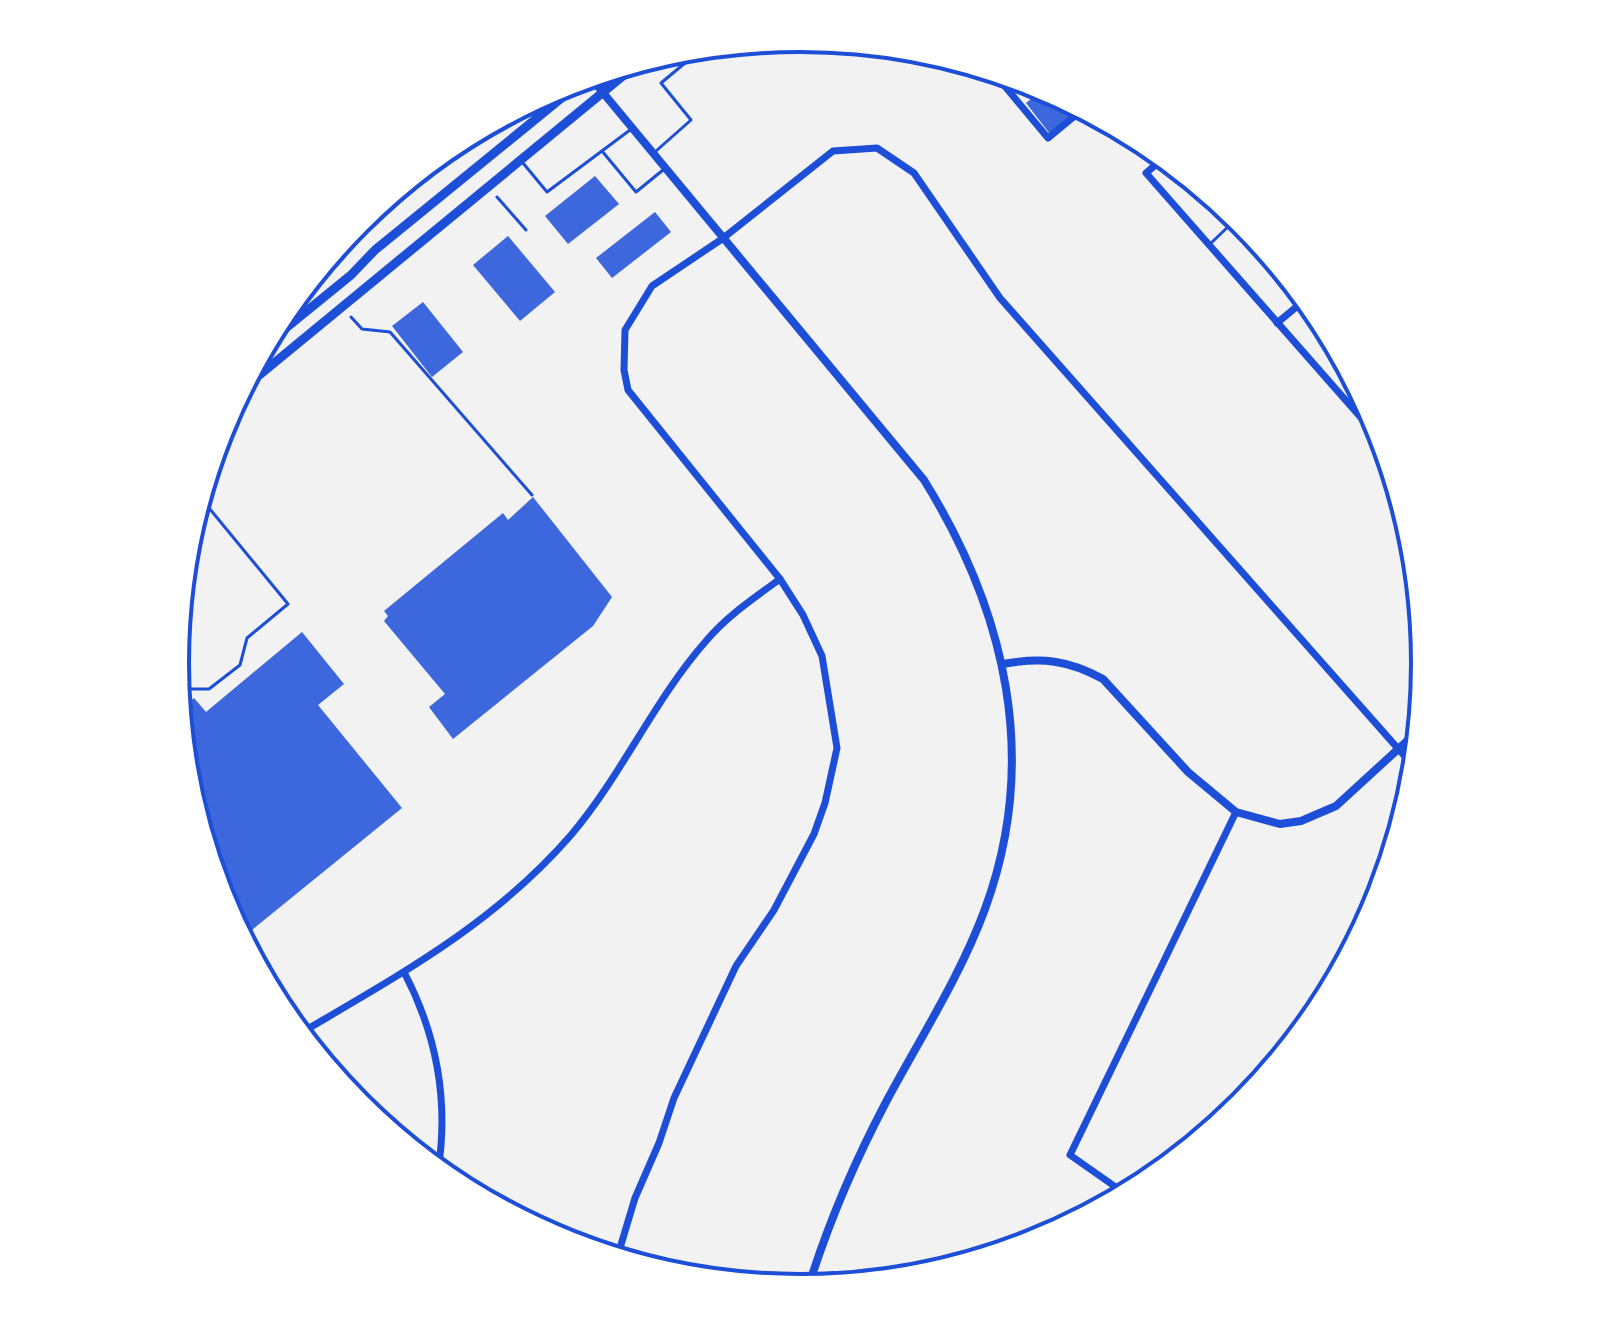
<svg xmlns="http://www.w3.org/2000/svg" width="1601" height="1327" viewBox="0 0 1601 1327" font-family="Overpass,sans-serif">
  <style>
    .building { fill: #3d67dc }
    .lines { fill: none; stroke-linecap: round; stroke-linejoin: round }
    .path { stroke: #1d4ed8; stroke-width: 3 }
    .service { stroke: #1d4ed8; stroke-width: 3 }
    .minor { stroke: #1d4ed8; stroke-width: 7 }
    .tertiary { stroke: #1d4ed8; stroke-width: 8 }
    .secondary { stroke: #1d4ed8; stroke-width: 9 }
    .rim { fill: none; stroke: #1d4ed8; stroke-width: 4 }
  </style>
  <rect width="100%" height="100%" fill="#f2f2f2"/>
  <g class="building">
    <path d="M 1044,88 L 1052,92 L 1072,117 L 1050,134 L 1026,103 Z"/>
    <path d="M 595,176 L 619,204 L 568,244 L 545,216 Z"/>
    <path d="M 655,212 L 671,232 L 612,278 L 596,258 Z"/>
    <path d="M 508,236 L 555,292 L 520,321 L 473,265 Z"/>
    <path d="M 423,302 L 463,352 L 432,377 L 392,326 Z"/>
    <path d="M 533,497 L 612,597 L 593,626 L 453,739 L 429,707 L 445,694 L 384,621 L 388,616 L 384,611 L 503,513 L 508,520 Z"/>
    <path d="M 302,632 L 344,684 L 318,705 L 402,808 L 242,938 L 222,902 L 187,785 L 180,710 L 194,698 L 206,712 Z"/>
  </g>
  <g class="lines">
    <g class="path">
      <path d="M 497,197 L 526,230"/>
      <path d="M 351,317 L 362,329 L 390,332 L 532,495"/>
      <path d="M 178,694 L 185,689 L 209,689 L 240,665 L 247,638 L 288,604 L 200,497"/>
    </g>
    <g class="service">
      <path d="M 784,40 C 802,58 824,51 845,42"/>
      <path d="M 602,151 L 636,192 L 663,170"/>
      <path d="M 656,151 L 691,120 L 661,83 L 703,48"/>
      <path d="M 523,163 L 547,192 L 630,130"/>
      <path d="M 1209,245 L 1233,222 L 1213,197"/>
    </g>
    <g class="minor">
      <path d="M 993,72 L 1048,138 L 1083,109"/>
      <path d="M 1165,157 L 1146,173 L 1385,445"/>
      <path d="M 1277,323 L 1306,299"/>
      <path d="M 404,972 C 437,1035 449,1101 438,1171"/>
      <path d="M 299,1034 C 399,975 494,924 571,835 C 622,775 654,700 706,641 C 727,616 754,598 780,579"/>
      <path d="M 1127,1195 L 1070,1155 L 1236,812"/>
      <path d="M 617,1258 L 635,1198 L 659,1143 L 674,1098 L 736,966 L 774,910 L 814,834 L 825,803 L 837,748 L 822,656 L 803,615 L 780,579 L 628,390 L 624,370 L 625,330 L 652,286 L 722,239 L 833,151 L 877,148 L 914,173 L 1000,298 L 1416,769"/>
    </g>
    <g class="tertiary">
      <path d="M 590,77 L 924,480 C 1006,612 1040,759 985,909 C 960,977 919,1040 885,1104 C 854,1163 828,1224 808,1288"/>
      <path d="M 1003,664 C 1042,657 1068,660 1103,679 L 1188,772 L 1236,812 L 1280,824 L 1301,821 L 1336,806 L 1419,730"/>
    </g>
    <g class="secondary">
      <path d="M 265,345 L 351,275 L 375,250 L 586,78"/>
      <path d="M 240,391 L 641,61"/>
    </g>
  </g>
  <path d="M0 0H1601V1327H0ZM189 663a611 611 0 1 1 1222 0a611 611 0 1 1-1222 0Z" fill="#fff" fill-rule="evenodd"/>
  <path class="rim" d="M189 663a611 611 0 1 1 1222 0a611 611 0 1 1-1222 0Z"/>
</svg>
